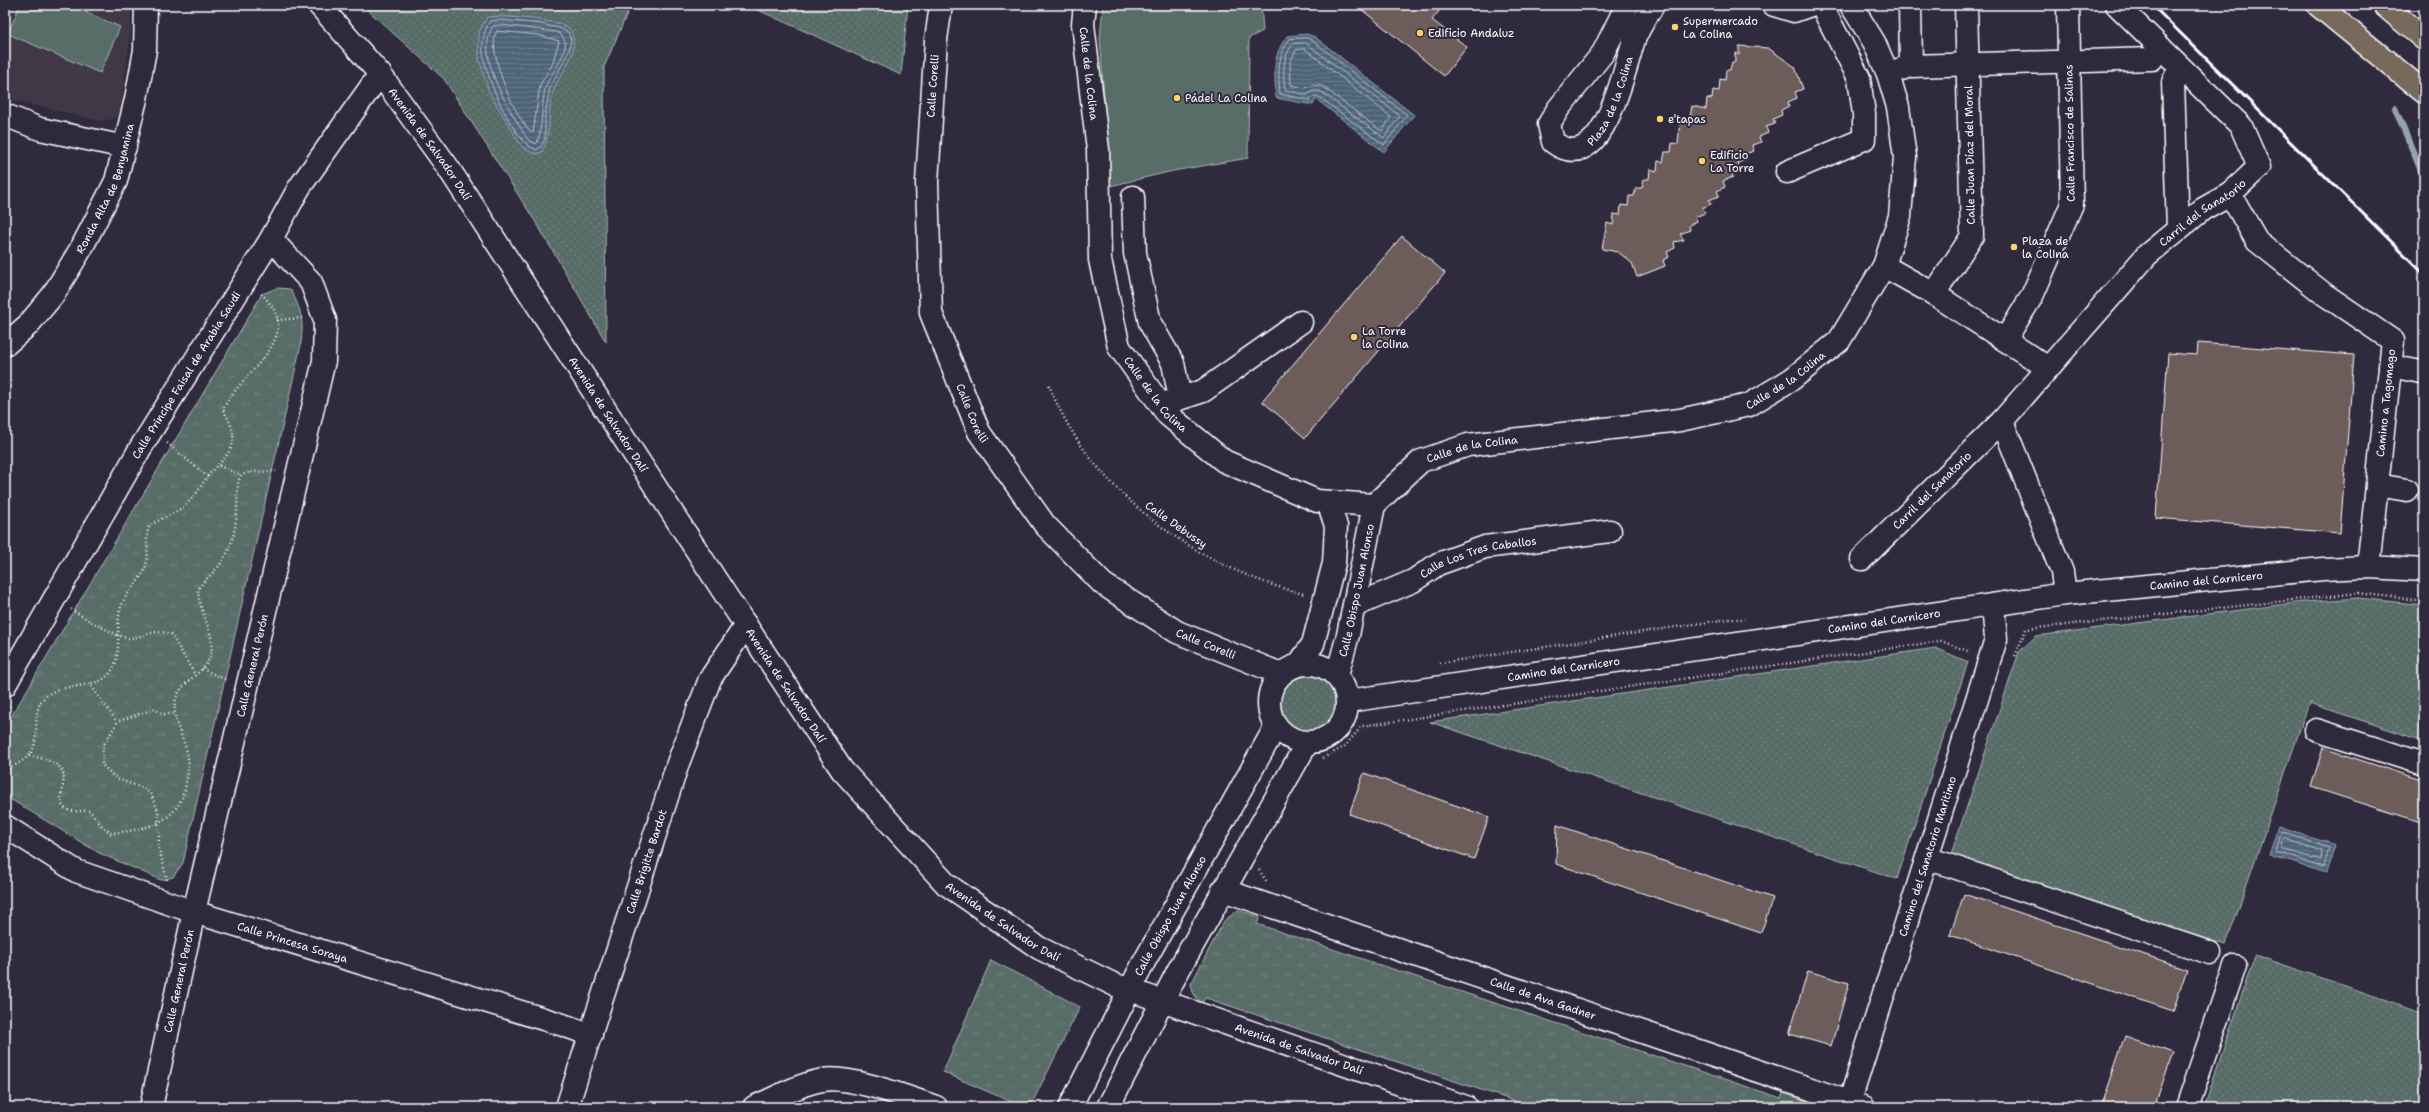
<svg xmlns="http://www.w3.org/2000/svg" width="2429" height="1112" viewBox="0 0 2429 1112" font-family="'Shantell Sans',sans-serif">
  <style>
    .built { fill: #413946 }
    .grass { fill: url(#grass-dots); stroke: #acb6b3 }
    .park { fill: url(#park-tufts); stroke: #acb6b3 }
    .pitch { fill: #586d67; stroke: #acb6b3 }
    .water { fill: url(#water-rules); stroke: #95a2af }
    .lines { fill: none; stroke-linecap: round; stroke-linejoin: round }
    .shore { stroke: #b8c1c9; stroke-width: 1 }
    .stream { stroke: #95a2af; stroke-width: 6 }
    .building { fill: #6c5b5a; stroke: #fff }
    .minor-casing { stroke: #fff; stroke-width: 25 }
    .major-casing { stroke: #fff; stroke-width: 25 }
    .path { stroke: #fff; stroke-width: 2.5; stroke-dasharray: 1 3; stroke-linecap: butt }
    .minor { stroke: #2f2a3d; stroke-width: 22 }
    .major { stroke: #77695c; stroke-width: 22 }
    .rail { stroke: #fff; stroke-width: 3 }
    .poi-dot { fill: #ffd166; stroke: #2f2a3d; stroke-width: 1.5 }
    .labels { text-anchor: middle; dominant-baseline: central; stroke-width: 4; stroke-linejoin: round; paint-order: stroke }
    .poi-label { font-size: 11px; fill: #fff; stroke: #2f2a3d; text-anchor: start }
    .street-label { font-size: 11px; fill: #fff; stroke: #2f2a3d }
  </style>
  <defs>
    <pattern id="grass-dots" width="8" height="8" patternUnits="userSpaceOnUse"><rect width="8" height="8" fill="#586d67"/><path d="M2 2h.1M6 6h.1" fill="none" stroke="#71837e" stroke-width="1.8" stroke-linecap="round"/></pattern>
    <pattern id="park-tufts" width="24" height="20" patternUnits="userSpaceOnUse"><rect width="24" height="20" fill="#586d67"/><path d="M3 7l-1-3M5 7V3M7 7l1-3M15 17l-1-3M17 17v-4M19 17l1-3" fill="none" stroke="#71837e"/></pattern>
    <pattern id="water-rules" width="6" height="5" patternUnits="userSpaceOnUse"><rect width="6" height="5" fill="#4e6479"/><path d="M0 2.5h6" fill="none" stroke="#697b8d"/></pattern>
  </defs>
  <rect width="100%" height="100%" fill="#2f2a3d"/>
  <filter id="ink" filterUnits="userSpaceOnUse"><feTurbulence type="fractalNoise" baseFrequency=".025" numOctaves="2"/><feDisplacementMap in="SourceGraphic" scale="8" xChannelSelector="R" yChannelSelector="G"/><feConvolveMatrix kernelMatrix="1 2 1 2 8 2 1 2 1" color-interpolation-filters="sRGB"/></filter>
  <g filter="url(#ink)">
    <path class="built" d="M 5,5 L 131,5 L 131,30 L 120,113 L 114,119 L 100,121 L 5,98 Z"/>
    <g class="grass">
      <path d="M 362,5 L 631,5 L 604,67 L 606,342 L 540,229 L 444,79 Z"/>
      <path d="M 747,5 L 908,5 L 901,75 Z"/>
      <path d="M 2358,598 L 2424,605 L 2424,741 L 2309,703 L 2226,945 L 1950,857 L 2019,652 L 2036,636 L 2303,602 Z"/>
      <path d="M 1936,648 L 1968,662 L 1897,879 L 1430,722 Z"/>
      <circle cx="1307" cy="703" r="29"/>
      <path d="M 2255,955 L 2424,1013 L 2424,1107 L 2204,1107 Z"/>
    </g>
    <g class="park">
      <path d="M 277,288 L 290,289 C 303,312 304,323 300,349 L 183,863 L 173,877 L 161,880 L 99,853 L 5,796 L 5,727 L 262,294 Z"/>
      <path d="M 1238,910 L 1260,917 L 1257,924 L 1781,1098 L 1785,1090 L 1816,1107 L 1532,1107 L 1206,998 L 1201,1003 L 1193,993 L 1191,984 L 1224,921 Z"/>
      <path d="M 991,960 L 1080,1007 L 1030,1107 L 1023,1107 L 943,1072 Z"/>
    </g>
    <g class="pitch">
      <path d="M 20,5 L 69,5 L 120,27 L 100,73 L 8,34 Z"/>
      <path d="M 1103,5 L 1261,5 L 1263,31 L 1249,38 L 1248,158 L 1173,171 L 1110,186 L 1100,38 Z"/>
    </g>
    <g class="water">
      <path d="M 502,16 L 542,20 L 560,24 L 571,30 C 580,54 563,68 554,89 C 546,109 553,132 542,152 L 535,154 L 522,147 L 489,92 L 479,59 L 479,32 L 487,17 Z"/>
      <path d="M 1307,34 L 1315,37 L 1414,115 L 1384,152 L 1316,99 L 1313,105 L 1276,98 C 1275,71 1271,58 1287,36 Z"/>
      <path d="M 2278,827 L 2335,845 L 2326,873 L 2269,855 Z"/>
    </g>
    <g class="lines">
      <g class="shore">
        <path d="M 502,20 L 541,24 L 559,28 L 568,32 L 571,40 L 569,51 L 550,88 L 545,115 L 545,139 L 540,148 L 536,150 C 514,142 488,82 484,59 C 481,46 483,32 490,21 Z"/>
        <path d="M 502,25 L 557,32 C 580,44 548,74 545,89 C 542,101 542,137 536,144 L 528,140 C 512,113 473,57 493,26 Z"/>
        <path d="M 497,31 L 539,35 L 559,41 L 552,65 L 540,85 L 533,133 C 518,126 484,47 497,31 Z"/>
        <path d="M 1307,38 L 1313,41 L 1407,115 L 1384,145 L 1318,96 L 1314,96 L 1309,100 L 1280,94 C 1278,74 1277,55 1290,39 Z"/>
        <path d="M 1306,43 L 1400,116 L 1384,138 L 1320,91 L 1313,91 L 1307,95 L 1285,90 C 1283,74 1282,57 1293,44 Z"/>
        <path d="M 1305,49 L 1391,117 L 1383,130 L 1380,130 L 1322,86 L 1313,85 L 1305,88 L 1291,85 L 1290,62 L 1296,50 Z"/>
        <path d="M 2282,832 L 2329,848 L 2324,867 L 2276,852 Z"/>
        <path d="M 2286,839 L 2322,851 L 2321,860 L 2282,849 L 2283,840 Z"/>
      </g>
      <path class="stream" d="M 2395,108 L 2424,178"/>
    </g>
    <g class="building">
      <path d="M 1356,5 L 1444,5 L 1432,20 L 1467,47 L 1444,76 Z"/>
      <path d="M 1739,46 L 1768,48 L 1795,67 L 1803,89 L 1795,92 L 1797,98 L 1788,102 L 1789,106 L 1781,110 L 1782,115 L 1773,119 L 1775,124 L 1766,127 L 1768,133 L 1759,137 L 1761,142 L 1752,145 L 1754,151 L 1745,154 L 1747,159 L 1738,163 L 1740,168 L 1731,172 L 1733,177 L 1723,181 L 1725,187 L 1717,191 L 1719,196 L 1709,200 L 1711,204 L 1702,208 L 1705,213 L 1695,217 L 1697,222 L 1689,225 L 1690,230 L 1680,234 L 1684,240 L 1674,242 L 1675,248 L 1667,252 L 1669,257 L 1663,260 L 1665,266 L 1637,277 L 1632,263 L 1618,252 L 1602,249 L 1607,223 L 1613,225 L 1614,214 L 1620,215 L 1621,205 L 1628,206 L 1629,196 L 1634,196 L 1636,188 L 1642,188 L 1644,179 L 1649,179 L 1650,169 L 1657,171 L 1658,161 L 1663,162 L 1665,152 L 1671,152 L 1672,143 L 1678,144 L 1680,122 L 1689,123 L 1692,106 L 1706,109 L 1707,98 L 1712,99 L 1713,90 L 1719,91 L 1720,79 L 1725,80 L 1726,70 L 1730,70 L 1732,62 L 1735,62 L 1735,53 L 1739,55 Z"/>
      <path d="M 1402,236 L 1445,273 L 1305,438 L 1262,401 Z"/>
      <path d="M 2198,343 L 2354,355 L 2340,533 L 2156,518 L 2168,353 L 2197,355 Z"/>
      <path d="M 2323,748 L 2424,781 L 2424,823 L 2311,787 Z"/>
      <path d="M 1364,773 L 1489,817 L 1474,859 L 1349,814 Z"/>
      <path d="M 1557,825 L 1773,898 L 1761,933 L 1556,864 Z"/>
      <path d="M 1964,894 L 2187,969 L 2173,1011 L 1950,935 Z"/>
      <path d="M 1808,971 L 1849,983 L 1831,1046 L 1789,1034 Z"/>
      <path d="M 2125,1036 L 2173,1053 L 2154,1107 L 2101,1107 Z"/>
    </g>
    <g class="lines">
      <defs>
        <g id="minor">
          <path id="s1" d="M 319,5 L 380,74 L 447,166 L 727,597 L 842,770 L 946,884 L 1039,948 L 1113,984 L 1466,1107"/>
          <path id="s2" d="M 941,5 L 936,40 L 927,182 L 931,313 L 979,432 L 1045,525 L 1103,584 L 1177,632 L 1281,674"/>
          <path id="s3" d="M 1085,5 L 1083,24 L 1098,150 L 1100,260 L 1119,347 L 1168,415 L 1224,461 L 1317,501 L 1374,505 L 1421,461 L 1468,445 L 1680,420 L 1749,405 L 1792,379 L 1839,341 L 1884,266 L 1900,216 L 1905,157 L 1898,107 L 1888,74 L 1874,42 L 1851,5"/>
          <path id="s4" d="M 1627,5 L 1603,53 L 1558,109 L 1549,124 L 1553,142 C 1557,145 1562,148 1567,149 C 1607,159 1625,66 1634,40 C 1638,28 1647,16 1653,5"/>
          <path d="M 1774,5 L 1794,11 L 1811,5"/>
          <path d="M 1911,66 L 2152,59 L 2160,47"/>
          <path d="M 1898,70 L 1911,66 L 1910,5"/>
          <path d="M 5,115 L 40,129 L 125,147"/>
          <path d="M 1787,172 L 1864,139 L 1864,114 L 1859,78 L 1821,5"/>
          <path d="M 2230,194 L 2257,241 L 2324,294 L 2393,341 L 2368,567"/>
          <path d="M 1133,197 L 1135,253 L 1150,323 L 1173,363 L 1180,398"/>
          <path d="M 2178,229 L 2173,82 L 2180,68"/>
          <path d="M 1884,266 L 1934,294 L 2048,368"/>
          <path d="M 1934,294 L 1972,236 L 1966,5"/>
          <path d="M 2005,340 L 2032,296 L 2072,204 L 2068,5"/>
          <path id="s5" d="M 5,345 L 28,325 L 53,295 L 82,247 L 116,181 L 136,99 L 145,50 L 146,5"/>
          <path d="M 2390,366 L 2421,372"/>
          <path d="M 1166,403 L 1203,391 L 1301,322"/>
          <path d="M 2002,421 L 2062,572 L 2065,594"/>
          <path d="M 2377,485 L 2407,490"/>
          <path id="s6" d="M 1862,559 L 2002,421 L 2147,255 L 2203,209 L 2230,194 L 2259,167 L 2241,126 L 2117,5"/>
          <path id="s7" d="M 1354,606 L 1413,581 L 1438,564 L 1485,547 L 1610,531"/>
          <circle cx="1308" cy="703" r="39"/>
          <path d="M 1299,664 L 1313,644 L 1334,563 L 1336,526 L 1328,502"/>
          <path id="s8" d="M 1337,675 L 1348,635 L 1374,505"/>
          <path id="s9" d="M 5,685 L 141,447 L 271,239 L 299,188 L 380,74"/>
          <path id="s10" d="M 1348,701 L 2065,594 L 2323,569 L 2368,567 L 2424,570"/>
          <path d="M 2316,730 L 2424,764"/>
          <path id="s11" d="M 5,826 L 76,871 L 194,912 L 560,1024 L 591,1035"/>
          <path d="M 1927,858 L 2210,953"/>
          <path id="s12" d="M 1223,890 L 1864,1107"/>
          <path id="s13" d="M 151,1107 L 194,912 L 324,361 L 325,320 L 311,282 L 271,239"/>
          <path id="s14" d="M 567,1107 L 678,763 L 710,679 L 746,625"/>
          <path d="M 754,1107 C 776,1098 799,1084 823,1080 C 850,1075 909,1098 936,1107"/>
          <path id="s15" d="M 1070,1107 L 1144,962 L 1276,726"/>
          <path d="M 1108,1107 L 1178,971 L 1307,743"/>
          <path id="s16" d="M 1848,1107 L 1996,639 L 1993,605"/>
          <path d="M 2187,1107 L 2235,966"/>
        </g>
        <g id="major">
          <path d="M 2318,5 L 2424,92"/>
          <path d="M 2384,5 L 2424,39"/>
        </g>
      </defs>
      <use href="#minor" class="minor-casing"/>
      <use href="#major" class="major-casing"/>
      <g class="path">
        <path d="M 277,320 L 302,318"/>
        <path d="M 1049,385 C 1089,490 1197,568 1304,594"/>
        <path d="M 167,443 L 208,477"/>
        <path d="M 219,466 L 241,475"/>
        <path d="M 71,609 C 81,616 118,638 129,638 C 145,638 150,628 171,634 L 195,675"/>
        <path d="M 2015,656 L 2026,629 L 2037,628 L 2358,593 L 2424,601"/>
        <path d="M 1440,663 L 1728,619 L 1745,619"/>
        <path d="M 202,669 L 227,680"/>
        <path d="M 89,683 L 117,722"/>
        <path d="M 5,713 L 10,705"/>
        <path d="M 29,756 C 91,765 47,795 66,809 C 71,813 84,810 90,811 L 102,826 L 111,833 C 146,830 180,823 186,783 C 188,772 190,763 187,753 C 183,736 173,722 175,703 C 178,681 207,674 211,653 C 216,633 198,612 198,589 C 205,579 215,572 221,563 C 238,539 237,510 238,482 L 241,475 L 251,472 L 276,471"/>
        <path d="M 1323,758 L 1344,747 L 1362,726 L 1941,641 L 1970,652"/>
        <path d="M 5,771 C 12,767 22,762 28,756 C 43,741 30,714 43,699 C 60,680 95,692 110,673 C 124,655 114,628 121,607 C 126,589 145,580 147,560 C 149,547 144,537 150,525 C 165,516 182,512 193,497 C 200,490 204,480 211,472 C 225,457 240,447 230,423 C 228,418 225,414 223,409 C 239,373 310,337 261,294"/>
        <path d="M 1259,870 L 1267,882"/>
        <path d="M 167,880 L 159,849 L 158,810 L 150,793 L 143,788 L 117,779 L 102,765 L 103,746 L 118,721 L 154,709 L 164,714 L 176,714"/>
      </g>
      <use href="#minor" class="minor"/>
      <use href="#major" class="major"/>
      <path class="rail" d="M 2152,5 L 2424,274"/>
    </g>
  </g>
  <g class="poi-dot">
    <circle cx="1675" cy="27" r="4"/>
    <circle cx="1420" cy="33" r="4"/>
    <circle cx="1177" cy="98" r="4"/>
    <circle cx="1660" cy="119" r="4"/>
    <circle cx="1702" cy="161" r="4"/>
    <circle cx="2014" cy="247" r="4"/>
    <circle cx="1354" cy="337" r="4"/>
  </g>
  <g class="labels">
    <g class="poi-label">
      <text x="1683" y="21">Supermercado<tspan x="1683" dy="13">La Colina</tspan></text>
      <text x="1428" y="33">Edificio Andaluz</text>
      <text x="1185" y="98">Pádel La Colina</text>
      <text x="1668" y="119">e'tapas</text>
      <text x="1710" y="155">Edificio<tspan x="1710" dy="13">La Torre</tspan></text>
      <text x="2022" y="241">Plaza de<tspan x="2022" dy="13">la Colina</tspan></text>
      <text x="1362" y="331">La Torre<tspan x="1362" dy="13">la Colina</tspan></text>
    </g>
    <g class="street-label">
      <text stroke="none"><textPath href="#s3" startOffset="69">Calle de la Colina</textPath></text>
      <text transform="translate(933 86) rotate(-86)">Calle Corelli</text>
      <text stroke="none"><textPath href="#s4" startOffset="249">Plaza de la Colina</textPath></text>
      <text transform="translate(2070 133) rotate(-91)">Calle Francisco de Salinas</text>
      <text stroke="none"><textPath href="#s1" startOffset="178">Avenida de Salvador Dalí</textPath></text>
      <text transform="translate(1970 155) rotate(-91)">Calle Juan Díaz del Moral</text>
      <text stroke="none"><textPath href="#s5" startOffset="189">Ronda Alta de Benyamina</textPath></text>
      <text stroke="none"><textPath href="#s6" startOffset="487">Carril del Sanatorio</textPath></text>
      <text stroke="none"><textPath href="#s9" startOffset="359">Calle Principe Faisal de Arabia Saudi</textPath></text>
      <text stroke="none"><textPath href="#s3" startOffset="1102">Calle de la Colina</textPath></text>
      <text stroke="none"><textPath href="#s3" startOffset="405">Calle de la Colina</textPath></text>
      <text transform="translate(2386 403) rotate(-84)">Camino a Tagomago</text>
      <text stroke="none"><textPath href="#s2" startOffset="417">Calle Corelli</textPath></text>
      <text stroke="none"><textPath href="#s1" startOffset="502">Avenida de Salvador Dalí</textPath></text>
      <text stroke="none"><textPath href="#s3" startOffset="777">Calle de la Colina</textPath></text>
      <text stroke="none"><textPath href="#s6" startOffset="98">Carril del Sanatorio</textPath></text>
      <text transform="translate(1176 525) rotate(35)">Calle Debussy</text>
      <text stroke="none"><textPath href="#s7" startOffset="135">Calle Los Tres Caballos</textPath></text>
      <text stroke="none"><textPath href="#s10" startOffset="867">Camino del Carnicero</textPath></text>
      <text stroke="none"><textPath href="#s8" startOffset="87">Calle Obispo Juan Alonso</textPath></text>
      <text stroke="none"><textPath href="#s10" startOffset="542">Camino del Carnicero</textPath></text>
      <text stroke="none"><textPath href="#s2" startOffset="753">Calle Corelli</textPath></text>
      <text stroke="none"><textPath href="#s13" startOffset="453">Calle General Perón</textPath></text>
      <text stroke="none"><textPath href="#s10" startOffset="218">Camino del Carnicero</textPath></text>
      <text stroke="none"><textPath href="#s1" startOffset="826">Avenida de Salvador Dalí</textPath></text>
      <text stroke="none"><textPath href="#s16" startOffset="263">Camino del Sanatorio Maritimo</textPath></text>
      <text stroke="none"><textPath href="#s14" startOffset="258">Calle Brigitte Bardot</textPath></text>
      <text stroke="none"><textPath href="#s15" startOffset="216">Calle Obispo Juan Alonso</textPath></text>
      <text stroke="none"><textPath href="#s1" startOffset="1150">Avenida de Salvador Dalí</textPath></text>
      <text stroke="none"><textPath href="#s11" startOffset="312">Calle Princesa Soraya</textPath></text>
      <text stroke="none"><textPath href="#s13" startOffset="129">Calle General Perón</textPath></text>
      <text stroke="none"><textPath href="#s12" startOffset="338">Calle de Ava Gadner</textPath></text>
      <text stroke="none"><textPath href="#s1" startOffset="1474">Avenida de Salvador Dalí</textPath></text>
    </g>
  </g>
  <rect width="2429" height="1112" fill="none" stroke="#2f2a3d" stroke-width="20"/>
  <rect x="10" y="10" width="2409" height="1092" fill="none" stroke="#fff" stroke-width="1.5" filter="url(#ink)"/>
</svg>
